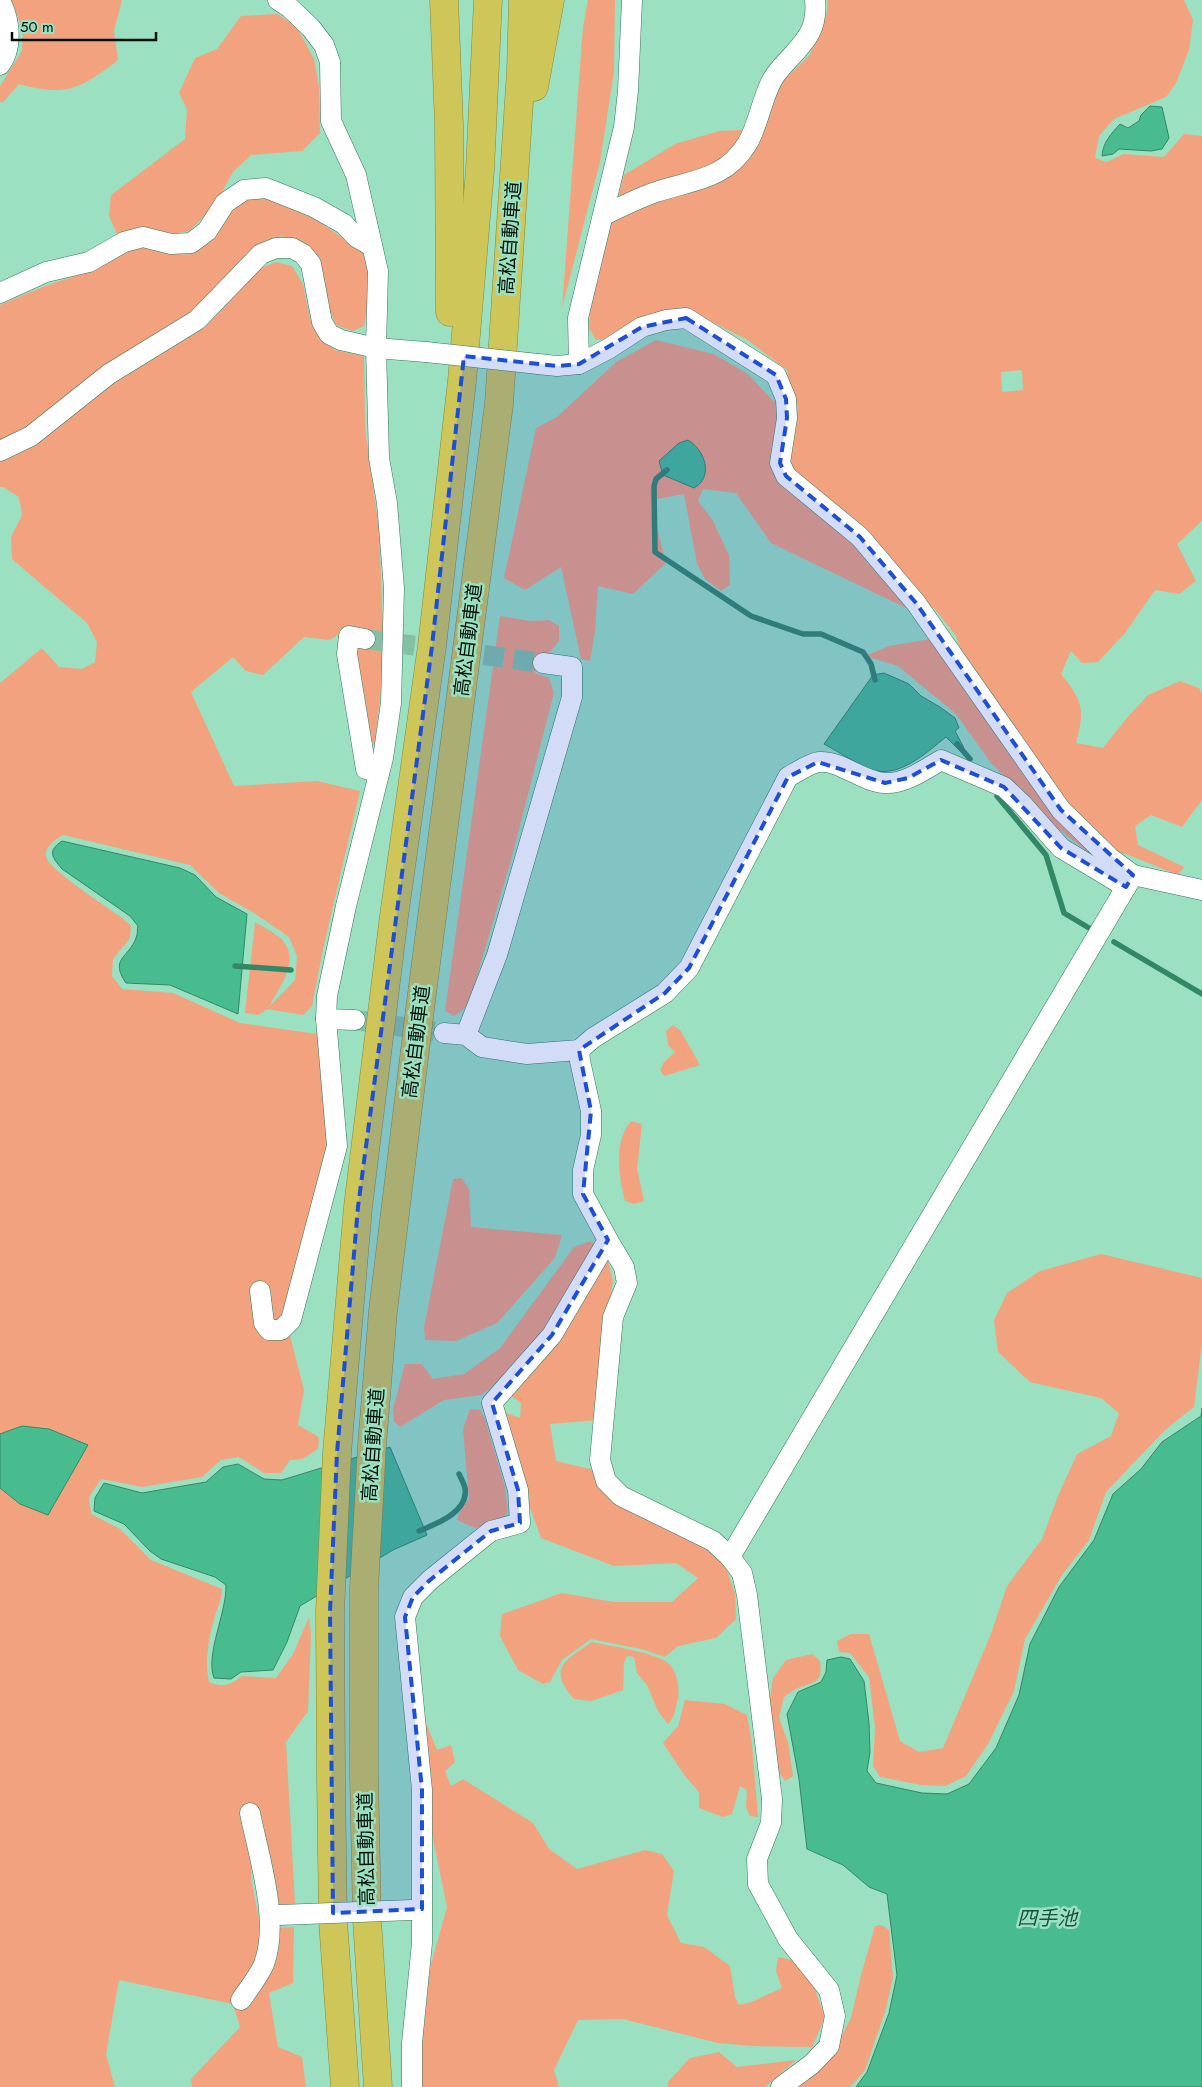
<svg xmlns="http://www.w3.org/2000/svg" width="1202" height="2087" viewBox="0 0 1202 2087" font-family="Jost,'Noto Sans JP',sans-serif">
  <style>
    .green { fill: #f3a27f; fill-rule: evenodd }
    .water { fill: #48bc8f; stroke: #328866 }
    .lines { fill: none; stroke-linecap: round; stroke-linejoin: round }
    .stream { stroke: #328866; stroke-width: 5.5 }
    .minor-tunnel { stroke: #84c1a4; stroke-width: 20; stroke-dasharray: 20 10; stroke-linecap: butt }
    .minor-casing { stroke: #33775c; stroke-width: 21 }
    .motorway-casing { stroke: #87863c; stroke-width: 29 }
    .minor { stroke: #fff; stroke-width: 20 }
    .motorway { stroke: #cfc659; stroke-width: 28 }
    .minor-bridge-casing { stroke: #33775c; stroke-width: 21; stroke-linecap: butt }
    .minor-bridge { stroke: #fff; stroke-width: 20 }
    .marked { fill: #1d4ed8; fill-opacity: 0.2; stroke: #1d4ed8; stroke-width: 4; stroke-dasharray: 10 6; stroke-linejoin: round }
    .labels { text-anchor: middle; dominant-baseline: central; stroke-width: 5; stroke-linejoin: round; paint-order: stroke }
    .street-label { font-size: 19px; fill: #001007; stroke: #9be0c0 }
    .water-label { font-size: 20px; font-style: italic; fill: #15533d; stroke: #9be0c0 }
  </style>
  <rect width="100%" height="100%" fill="#9be0c0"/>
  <g class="green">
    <path d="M 11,0 L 122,0 L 114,31 L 118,60 C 80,89 68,97 19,84 L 3,102 L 0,102 L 0,86 L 22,51 L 23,30 Z"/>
    <path d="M 588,0 L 615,0 L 614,72 L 600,162 L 562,308 L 583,27 Z"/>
    <path d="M 828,0 L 1184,0 L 1193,20 L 1189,50 L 1176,83 L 1166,97 L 1114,119 L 1099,136 L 1095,158 L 1106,162 L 1124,154 L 1164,157 L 1184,134 L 1202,136 L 1202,521 L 1177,544 L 1196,581 L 1179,594 L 1155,590 L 1125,633 L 1098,662 L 1082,663 L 1071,651 L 1061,674 C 1083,701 1085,710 1076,743 L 1103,748 L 1126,719 L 1148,695 L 1180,681 L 1199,688 L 1202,693 L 1202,800 L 1182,827 L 1151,815 L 1135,826 L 1138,845 L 1184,867 L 1178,875 L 1126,854 L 1088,852 L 1055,826 L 991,763 L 956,714 L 898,666 L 865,656 L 889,646 L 931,639 L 963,657 L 956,636 L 934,608 L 906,608 L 771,543 L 736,493 L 703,489 L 698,501 L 712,519 L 729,555 L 730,585 L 721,591 L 705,579 L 697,564 L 684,494 L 657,499 L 656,524 L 666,563 L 633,594 L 598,586 L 595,632 L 590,661 L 581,659 L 561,567 L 525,590 L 504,578 L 536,428 L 557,417 L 616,362 L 656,340 L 714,354 L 748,374 L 773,401 L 791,403 L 787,370 L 746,339 L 694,313 L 613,340 L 596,340 L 589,328 L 591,299 L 624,175 L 675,144 L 719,131 L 762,129 L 782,82 L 809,56 L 827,13 ZM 1022,370 L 1023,390 L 1002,392 L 1001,372 Z"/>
    <path d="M 277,14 L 297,27 L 314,59 L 319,87 L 320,133 L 302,151 L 251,155 L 233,172 L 213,208 L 189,231 L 172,234 L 149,228 L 117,234 L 109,216 L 111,195 L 185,139 L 187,109 L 179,93 L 195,58 L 217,49 L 241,16 Z"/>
    <path d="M 264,195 L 318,221 L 362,251 L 368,268 L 370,290 L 364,326 L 353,331 L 336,325 L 329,308 L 320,258 L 300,242 L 281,236 L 259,244 L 193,313 L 24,430 L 0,440 L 0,305 L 45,286 L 93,270 L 120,253 L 141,246 L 187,255 L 210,242 L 228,216 L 242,202 Z"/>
    <path d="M 276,262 L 292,266 L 303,284 L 310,319 L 322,338 L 335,350 L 364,356 L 365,428 L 379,529 L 383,632 L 383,669 L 375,743 L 369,742 L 345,630 L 330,640 L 304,637 L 263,675 L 246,671 L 233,657 L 191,692 L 234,786 L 317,781 L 360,791 L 323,949 L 312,1006 L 303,1015 L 267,1009 L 258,1015 L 245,1013 L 255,922 C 263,927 278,934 284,942 C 300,963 278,989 269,1007 L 295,980 L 297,956 L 289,937 L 254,913 L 219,893 L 190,865 L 63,835 C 55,840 42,848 47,859 C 51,870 108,908 121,917 L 131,926 L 130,938 L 113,959 L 112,976 L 122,989 L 173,993 L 240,1023 L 317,1034 L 328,1123 L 327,1160 L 289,1332 L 304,1390 L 298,1425 L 319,1437 L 318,1449 L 302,1459 L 290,1460 L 281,1473 L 264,1473 L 239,1457 L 221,1460 L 202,1477 L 142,1487 L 101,1479 L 89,1497 L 91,1514 L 120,1529 L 151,1560 L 222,1589 C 222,1599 218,1606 215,1616 C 209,1636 204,1662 209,1682 C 223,1688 230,1685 242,1676 L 276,1678 L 293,1654 L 309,1617 L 311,1634 L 308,1711 L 286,1742 L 295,1904 L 275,1905 L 252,1865 L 251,1879 L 261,1929 L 294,1927 L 293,1983 L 269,1993 L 278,2047 L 302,2057 L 306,2087 L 192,2087 L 191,2079 L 240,2027 L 233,2004 L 119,1980 L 106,2054 L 115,2087 L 0,2087 L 0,1488 L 20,1504 L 49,1429 L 22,1426 L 0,1434 L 0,683 L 42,648 L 59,667 L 82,669 L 95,662 L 97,642 L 87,623 L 12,559 L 11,537 L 22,515 L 19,497 L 3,487 L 0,487 L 0,460 L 114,383 L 203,328 L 259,269 Z"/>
    <path d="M 500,616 L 530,621 L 549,620 L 559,626 L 559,641 L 549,653 L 541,655 L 535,673 L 549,678 L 554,693 L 511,860 L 470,1000 L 464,1009 L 454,1016 L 445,1011 Z"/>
    <path d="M 673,1025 L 680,1030 L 700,1065 L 664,1076 L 660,1070 L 664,1062 L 675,1052 L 668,1045 L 666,1031 Z"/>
    <path d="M 631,1121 L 642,1124 L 637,1169 L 644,1201 L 634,1204 L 625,1201 C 619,1175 613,1143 631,1121 Z"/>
    <path d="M 462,1178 L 469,1189 L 471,1227 L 562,1235 L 555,1258 L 497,1323 L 456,1341 L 425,1340 L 424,1327 L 453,1179 Z"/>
    <path d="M 591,1241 L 596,1246 L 549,1327 L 507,1377 L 481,1395 L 444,1400 L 400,1427 L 394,1421 L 393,1409 L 405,1364 L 422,1364 L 433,1379 L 464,1374 L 500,1348 L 574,1247 Z"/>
    <path d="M 1101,1254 L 1202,1278 L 1202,1343 L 1194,1407 L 1166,1429 L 1106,1492 L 1089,1540 L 1062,1575 L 1025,1639 L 1014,1691 L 988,1744 L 966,1776 L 945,1786 L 921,1785 L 880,1777 L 873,1766 L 875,1728 L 869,1677 L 850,1653 L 839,1652 L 837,1641 L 851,1634 L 869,1634 L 900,1741 L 919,1752 L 943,1748 L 991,1634 L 1007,1586 L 1042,1539 L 1058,1496 L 1077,1454 L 1111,1436 L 1119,1413 L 1101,1398 L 1030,1382 L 998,1352 L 994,1320 L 1007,1293 L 1040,1271 Z"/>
    <path d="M 602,1259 L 608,1261 L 613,1281 L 608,1312 L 597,1420 L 550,1424 L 556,1461 L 594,1470 L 603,1493 L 625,1506 L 711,1546 L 727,1570 L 735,1594 L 736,1619 L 716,1638 L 678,1646 L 665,1657 L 641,1649 L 591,1639 L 562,1660 L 550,1682 L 543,1684 L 518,1670 L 500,1636 L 502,1614 L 562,1593 L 614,1602 L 672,1602 L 698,1578 L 676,1563 L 614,1566 L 541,1538 L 529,1505 L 505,1421 L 504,1412 L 520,1418 L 521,1403 L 509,1394 Z"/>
    <path d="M 470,1409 L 480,1410 L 485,1419 L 505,1487 L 508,1512 L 498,1523 L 475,1528 L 457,1520 L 459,1513 L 469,1499 L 463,1429 Z"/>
    <path d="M 592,1642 C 611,1646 653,1652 668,1663 C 677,1670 680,1689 678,1699 C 675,1708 675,1718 668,1724 L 658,1711 L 647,1685 L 637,1673 L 634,1657 L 627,1656 L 624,1663 L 623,1690 L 591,1701 L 574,1699 C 547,1667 565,1661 592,1642 Z"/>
    <path d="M 812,1654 L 820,1661 C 823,1684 815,1681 798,1688 C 793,1690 788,1694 784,1697 L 779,1718 L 788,1742 L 793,1776 L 785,1781 L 775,1766 L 768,1711 L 773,1678 L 786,1660 Z"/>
    <path d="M 685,1700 L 725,1704 L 747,1715 L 752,1744 L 758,1817 L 750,1816 L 746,1807 L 747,1790 L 740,1786 L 732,1814 L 723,1817 L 699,1808 L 699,1792 L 685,1776 L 663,1743 L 678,1726 Z"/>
    <path d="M 418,1703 L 437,1750 L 451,1745 L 455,1762 L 445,1771 L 451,1786 L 463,1779 L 533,1823 L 549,1849 L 577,1869 L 645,1850 L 662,1854 L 674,1871 L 667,1915 L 681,1943 L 704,1947 L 730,1966 L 735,1997 L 739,2005 L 751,2002 L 782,1988 L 776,1971 L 778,1957 L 797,1961 L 814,1987 L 825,2017 L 812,2047 L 752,2046 L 718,2043 L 623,2019 L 578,2020 L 554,2070 L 559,2087 L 417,2087 L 430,1968 L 447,1907 L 431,1829 L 432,1799 Z"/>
    <path d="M 882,1925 L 889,1930 L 893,1978 L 885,2012 L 865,2070 L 850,2087 L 789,2087 L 831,2056 L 851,2018 L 861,1975 L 875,1926 Z"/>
    <path d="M 719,2052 L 737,2067 L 796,2060 L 765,2087 L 668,2087 L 668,2082 L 690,2058 Z"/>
  </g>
  <g class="water">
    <path d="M 1150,106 L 1162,107 L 1169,138 L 1162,149 L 1151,151 L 1119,149 L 1113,154 L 1102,156 C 1103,142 1111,134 1120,124 L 1128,128 L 1139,121 L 1141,115 Z"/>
    <path d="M 688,440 C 705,450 714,477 694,488 L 663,475 L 659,461 L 679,443 Z"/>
    <path d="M 884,673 L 909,684 L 921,696 L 940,707 L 955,718 L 959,728 L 955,731 L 964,748 L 960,751 L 946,737 C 927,752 900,778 873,770 C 858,765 839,752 824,744 L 873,675 Z"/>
    <path d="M 62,841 L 180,868 L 195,875 L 216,897 L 247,914 L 238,1014 L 170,985 L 126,983 C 109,958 129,958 136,938 C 138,934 137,929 138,926 L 130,916 L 62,869 C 52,857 47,851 62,841 Z"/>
    <path d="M 1202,1408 L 1202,2087 L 856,2087 L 867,2072 L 889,2013 L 897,1975 L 887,1894 L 869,1887 L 843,1865 L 807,1849 L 799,1779 L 787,1714 L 798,1692 L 821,1682 L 826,1672 L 827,1660 L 841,1657 L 850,1659 L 864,1681 L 869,1723 L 870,1752 L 867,1771 L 876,1783 L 922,1793 L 947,1794 L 969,1784 L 996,1748 L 1019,1695 L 1030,1644 L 1059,1587 L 1094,1540 L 1113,1494 L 1141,1469 L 1162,1442 L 1201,1416 Z"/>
    <path d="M 22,1426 L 49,1429 L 88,1445 L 48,1515 L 20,1504 L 0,1488 L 0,1434 Z"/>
    <path d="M 390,1447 L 427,1535 L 393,1550 L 300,1606 L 287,1642 L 273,1670 L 241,1672 L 231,1679 L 214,1678 C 205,1655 227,1612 226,1585 L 215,1577 L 161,1559 L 150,1551 L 124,1524 L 94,1511 L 95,1498 L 104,1483 L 142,1493 L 206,1482 L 223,1467 L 238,1464 L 264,1479 L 282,1480 Z"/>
  </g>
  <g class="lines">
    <g class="stream">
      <path d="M 667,470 L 656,479 L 654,486 L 655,552 L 751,616 L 803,634 L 821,634 L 863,652 L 871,664 L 875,680"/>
      <path d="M 957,744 L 970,759"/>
      <path d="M 997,796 L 1046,855 L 1064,913 L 1089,928"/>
      <path d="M 1114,942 L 1202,994"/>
      <path d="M 235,966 L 291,970"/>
      <path d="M 419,1531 C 436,1524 469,1512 465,1488 C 464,1484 461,1478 459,1474"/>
    </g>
    <g class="minor-tunnel">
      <path d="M 365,639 L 543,663"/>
      <path d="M 355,1020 L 444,1033"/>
    </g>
    <defs>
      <g id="minor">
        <path d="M 278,0 L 290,8 L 311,28 L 324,45 L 330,62 L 331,121 L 356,175 L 378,271 L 376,348 L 379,458 L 387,503 L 394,588 L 391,703 L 383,758 L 346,906 L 327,996 L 326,1019 L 355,1020"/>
        <path d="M 0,1 C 10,19 13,47 0,65"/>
        <path d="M 604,215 C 621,207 638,198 656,192 C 692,180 725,180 747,144 C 759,125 763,91 776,74 C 796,48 819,37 815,0"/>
        <path d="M 0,293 L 46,272 L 89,262 L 124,242 L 143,237 L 171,244 L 191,243 L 207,231 L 225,203 L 244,190 L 266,188 L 314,207 L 344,224 L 356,237 L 372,246"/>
        <path d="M 538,364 L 557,366 L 579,364 L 608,349 L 642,327 L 666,320 L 686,318 L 776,375 L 786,399 L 787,418 L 780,463 L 786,476 L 860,537 L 916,603 L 1061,810 L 1110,858 L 1133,875 L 1202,890"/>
        <path d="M 579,364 L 578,318 L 624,127 L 628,91 L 632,0"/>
        <path d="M 0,451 L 31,436 L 109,374 L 197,320 L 261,254 L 276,248 L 292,248 L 303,254 L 311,264 L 322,322 L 329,334 L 341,340 L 376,348 L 426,352"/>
        <path d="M 365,639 L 349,636 L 347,654 L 366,769 L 379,773"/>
        <path d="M 444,1033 L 466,1035 L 482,1047 L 527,1054 L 579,1050 L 593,1038 L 665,993 L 689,968 L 788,777 C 797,772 810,763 819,762 C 840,760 862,782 885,783 C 905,784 924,770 941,760 L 1004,787 L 1022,804 L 1061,848 L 1126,887"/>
        <path d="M 466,1035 L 497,955 L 572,697 L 572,667 L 543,663"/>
        <path d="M 608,1240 L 624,1267 L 627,1283 L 613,1317 L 600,1460 L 606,1481 L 621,1496 L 713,1541 L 730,1557 L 742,1573 L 747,1595 L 772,1799 L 771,1823 L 757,1859 L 758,1884 L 788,1939 L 829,1990 L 835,2016 L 829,2046 L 812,2064 L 781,2087"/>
        <path d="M 260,1291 L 264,1323 L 269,1330 L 281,1330 L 291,1320 L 337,1146 L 326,1019"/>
        <path d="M 730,1557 L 1132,877"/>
        <path d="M 241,2000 C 249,1988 259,1976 264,1964 C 280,1920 259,1858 250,1813"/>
        <path d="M 412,2087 L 412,2043 L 422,1943 L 422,1790 L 405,1617 L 413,1597 L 430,1580 L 491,1531 L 520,1523 L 518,1490 L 492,1403 L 552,1335 L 608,1240 L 583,1194 L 583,1170 L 591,1135 L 591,1111 L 580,1061 L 579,1050"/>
      </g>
      <g id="motorway">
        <path d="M 444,0 L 449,124 L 450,312"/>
        <path d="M 534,87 L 550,0"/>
        <path d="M 345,2087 L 333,1921 L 331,1778 L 330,1612 L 337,1453 L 358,1207 L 394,916 L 432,646 L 462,381 L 480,170 L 488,0"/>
        <path d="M 378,2087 L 367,1920 L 364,1774 L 364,1589 L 372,1445 L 383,1311 L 421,1001 L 499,404 L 521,71 L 523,0"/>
      </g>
    </defs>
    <use href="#minor" class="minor-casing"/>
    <use href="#motorway" class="motorway-casing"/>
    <use href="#minor" class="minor"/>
    <use href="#motorway" class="motorway"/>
    <defs>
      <g id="minor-bridge">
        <path d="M 426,352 L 538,364"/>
        <path d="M 279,1915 L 412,1910"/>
      </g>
    </defs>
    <use href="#minor-bridge" class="minor-bridge-casing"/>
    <use href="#minor-bridge" class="minor-bridge"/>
  </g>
  <path class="marked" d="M 686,318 L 776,375 L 786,399 L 787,418 L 780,463 L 786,476 L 860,537 L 916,603 L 1061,810 L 1133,875 L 1126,887 L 1061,848 L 1004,787 L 941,760 L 908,778 L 885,783 L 818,762 L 788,777 L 689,968 L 665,993 L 579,1050 L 591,1111 L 583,1194 L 608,1240 L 552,1335 L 492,1403 L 518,1490 L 520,1523 L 491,1531 L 430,1580 L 413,1597 L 405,1617 L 422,1790 L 422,1909 L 333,1913 L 330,1612 L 337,1453 L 358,1207 L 432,646 L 464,356 L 557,366 L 579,364 L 642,327 Z"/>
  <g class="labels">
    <g class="street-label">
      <text transform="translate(510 238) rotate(-86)">高松自動車道</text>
      <text transform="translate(468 640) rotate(-83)">高松自動車道</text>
      <text transform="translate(416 1042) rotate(-83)">高松自動車道</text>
      <text transform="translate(373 1445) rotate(-86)">高松自動車道</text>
      <text transform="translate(366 1849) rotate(-91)">高松自動車道</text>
    </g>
    <g class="water-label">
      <text x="1047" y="1918">四手池</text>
    </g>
  </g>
  <path d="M12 32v8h144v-8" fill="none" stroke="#001007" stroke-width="2.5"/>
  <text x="20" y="32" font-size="15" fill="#001007" stroke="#9be0c0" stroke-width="4" paint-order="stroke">50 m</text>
</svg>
